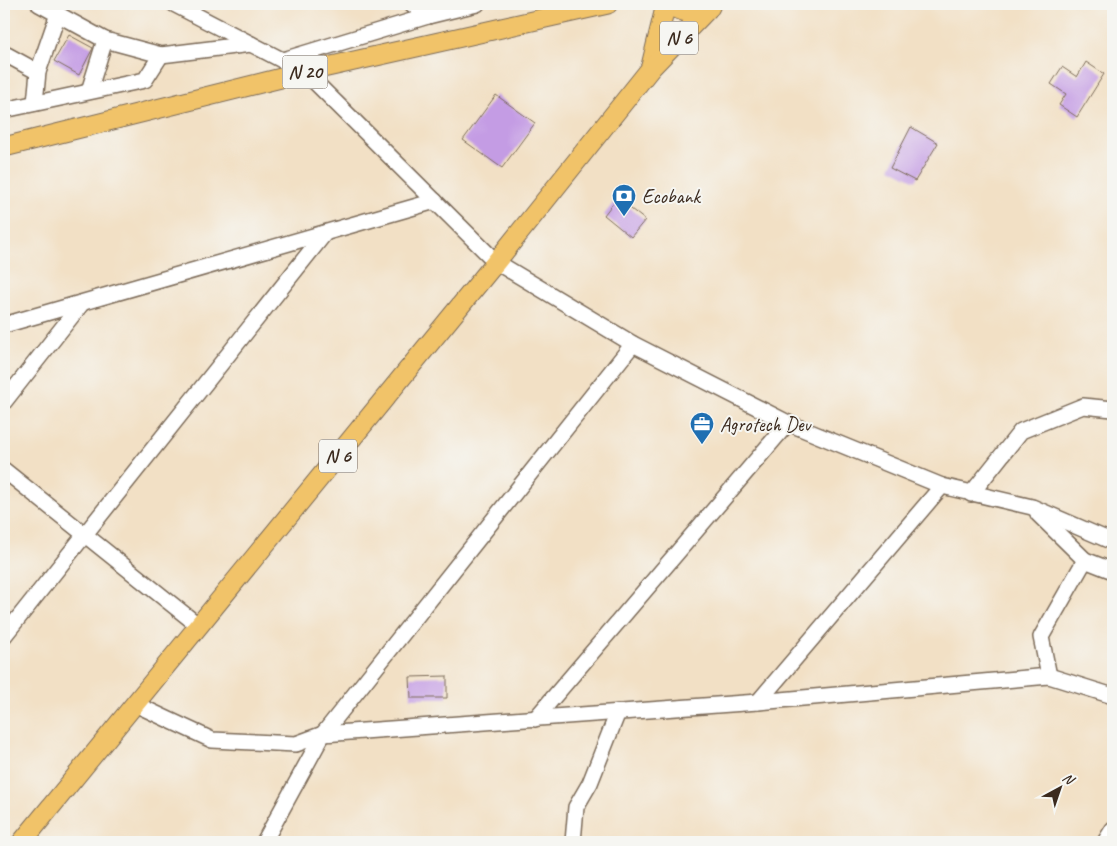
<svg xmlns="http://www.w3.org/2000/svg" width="1117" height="846" viewBox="0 0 1117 846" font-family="Caveat,sans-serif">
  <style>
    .building { fill: #c49ce4 }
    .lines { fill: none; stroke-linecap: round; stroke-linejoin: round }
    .minor-casing { stroke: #7b6a58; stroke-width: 18 }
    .major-casing { stroke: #7b6a58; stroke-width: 21 }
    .minor { stroke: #fff; stroke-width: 15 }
    .major { stroke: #f1c369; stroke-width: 19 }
    .labels { text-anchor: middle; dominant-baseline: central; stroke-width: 4; stroke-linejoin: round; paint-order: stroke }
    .shield { fill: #f6f6f2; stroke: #73675e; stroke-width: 1 }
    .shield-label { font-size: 19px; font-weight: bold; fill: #3b2a1e }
    .poi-label { font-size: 20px; fill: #3b2a1e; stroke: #f6f6f2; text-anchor: start }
  </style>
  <rect width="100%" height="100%" fill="#f6f6f2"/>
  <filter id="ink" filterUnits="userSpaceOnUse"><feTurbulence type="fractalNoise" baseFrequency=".02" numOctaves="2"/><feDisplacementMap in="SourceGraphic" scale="10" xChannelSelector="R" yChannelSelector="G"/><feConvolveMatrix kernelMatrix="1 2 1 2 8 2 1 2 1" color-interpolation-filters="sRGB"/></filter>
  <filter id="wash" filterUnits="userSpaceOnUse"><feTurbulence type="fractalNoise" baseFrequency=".0096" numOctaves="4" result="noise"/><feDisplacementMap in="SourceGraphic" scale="20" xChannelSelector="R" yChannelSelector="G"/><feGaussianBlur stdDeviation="1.12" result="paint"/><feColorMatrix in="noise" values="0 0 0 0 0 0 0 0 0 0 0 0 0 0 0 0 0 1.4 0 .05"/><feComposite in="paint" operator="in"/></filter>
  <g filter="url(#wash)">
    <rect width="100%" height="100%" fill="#f2e0c5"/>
    <g id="blocks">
      <g class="building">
        <path d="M 69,35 L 93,48 L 79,75 L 54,61 Z"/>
        <path d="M 1086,62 L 1104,74 L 1077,117 L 1059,105 L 1066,94 L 1051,84 L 1062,67 L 1077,77 Z"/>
        <path d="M 496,95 L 535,123 L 502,168 L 463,140 Z"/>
        <path d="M 911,127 L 938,143 L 915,181 L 890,168 Z"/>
        <path d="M 617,198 L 645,220 L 631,237 L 604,215 Z"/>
        <path d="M 447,676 L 447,698 L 411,698 L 410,677 Z"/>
      </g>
    </g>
  </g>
  <g filter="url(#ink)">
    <use href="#blocks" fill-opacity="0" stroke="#7b6a58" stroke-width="1"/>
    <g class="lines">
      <defs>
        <g id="minor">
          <path d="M 39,4 L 105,40 L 161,55 L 251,44"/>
          <path d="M 174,4 L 305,72 L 496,262 L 633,344 L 788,423 L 942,486 L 1032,507 L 1113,542"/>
          <path d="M 412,4 L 428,16"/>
          <path d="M 4,55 L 7,55 L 38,72"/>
          <path d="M 283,60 L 428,16 L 477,4"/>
          <path d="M 89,91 L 105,40"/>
          <path d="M 35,103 L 38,72 L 58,14"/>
          <path d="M 4,110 L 145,80 L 161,55"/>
          <path d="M 4,325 L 435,201"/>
          <path d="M 4,402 L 82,303"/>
          <path d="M 4,470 L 199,626"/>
          <path d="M 971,494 L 1021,431 L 1083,406 L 1113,409"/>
          <path d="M 1038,514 L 1085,560 L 1113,571"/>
          <path d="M 4,636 L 325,233"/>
          <path d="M 1049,676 L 1041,637 L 1085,560"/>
          <path d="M 758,702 L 942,486"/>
          <path d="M 135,704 L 212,740 L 296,744 L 323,734 L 758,702 L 1049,676 L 1113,696"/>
          <path d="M 535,719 L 788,423"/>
          <path d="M 264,842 L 323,734 L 633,344"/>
          <path d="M 573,842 L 576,807 L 590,783 L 618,712"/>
          <path d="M 1105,842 L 1113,829"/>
        </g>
        <g id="major">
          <path d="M 667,4 C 681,13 696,15 710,7"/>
          <path d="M 651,66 L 666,4"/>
          <path d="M 4,147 L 305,72 L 608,4"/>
          <path d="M 22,842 L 496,262 L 651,68 L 708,9"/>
        </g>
      </defs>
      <use href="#minor" class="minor-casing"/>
      <use href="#major" class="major-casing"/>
      <use href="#minor" class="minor"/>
      <use href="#major" class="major"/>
    </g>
  </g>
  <defs>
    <symbol id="bank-pin" viewBox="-11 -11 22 30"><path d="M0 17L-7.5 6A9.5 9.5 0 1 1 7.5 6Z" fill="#1f6fb2" stroke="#f6f6f2"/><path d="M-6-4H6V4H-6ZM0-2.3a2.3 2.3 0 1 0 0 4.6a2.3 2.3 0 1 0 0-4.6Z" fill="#fff"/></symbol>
    <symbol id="office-pin" viewBox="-11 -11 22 30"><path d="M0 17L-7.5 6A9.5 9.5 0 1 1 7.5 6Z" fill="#1f6fb2" stroke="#f6f6f2"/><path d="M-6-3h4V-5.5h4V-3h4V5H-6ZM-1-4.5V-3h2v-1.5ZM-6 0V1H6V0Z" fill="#fff"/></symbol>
  </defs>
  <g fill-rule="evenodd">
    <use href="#bank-pin" x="610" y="182" width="28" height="38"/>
    <use href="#office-pin" x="688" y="410" width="28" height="38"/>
  </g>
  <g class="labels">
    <g class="shield">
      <rect x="660" y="21.5" width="38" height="33" rx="4"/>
      <rect x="282.5" y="55.5" width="45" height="33" rx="4"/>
      <rect x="319" y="439.5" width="38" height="33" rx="4"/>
    </g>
    <g class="shield-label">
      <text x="679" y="38">N 6</text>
      <text x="305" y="72">N 20</text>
      <text x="338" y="456">N 6</text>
    </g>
    <g class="poi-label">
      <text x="642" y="196">Ecobank</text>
      <text x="720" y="424">Agrotech Dev</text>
    </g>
  </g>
  <rect width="1117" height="846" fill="none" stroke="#f6f6f2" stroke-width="20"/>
  <g transform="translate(1060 788) rotate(40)" stroke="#f6f6f2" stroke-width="4" paint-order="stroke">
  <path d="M0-4L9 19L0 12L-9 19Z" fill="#3b2a1e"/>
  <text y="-8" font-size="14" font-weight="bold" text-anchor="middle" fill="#3b2a1e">N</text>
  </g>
</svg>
